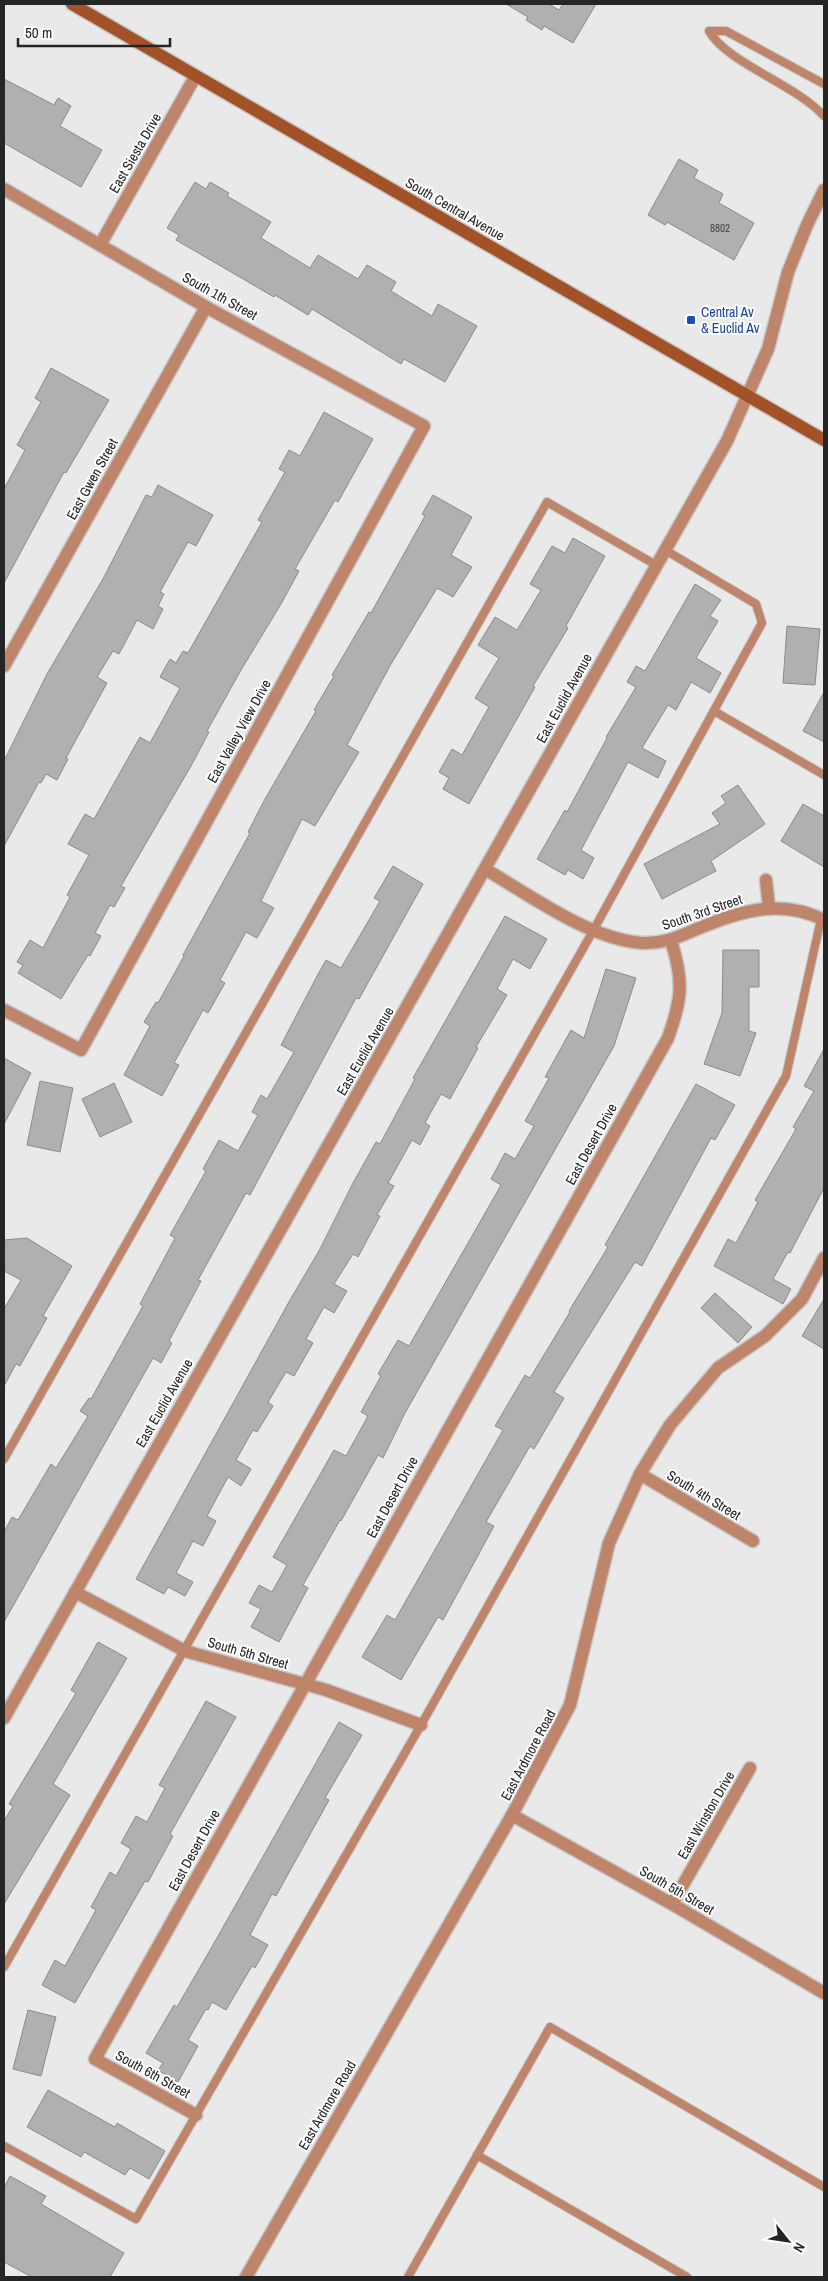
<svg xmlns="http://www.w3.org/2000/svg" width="828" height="2281" viewBox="0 0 828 2281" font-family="'Archivo Narrow',sans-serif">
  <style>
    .building { fill: #b0b0b1; stroke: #8c8b8c }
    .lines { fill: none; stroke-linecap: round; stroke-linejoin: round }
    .service-casing { stroke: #c6c6c7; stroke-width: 10 }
    .minor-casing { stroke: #c6c6c7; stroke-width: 15 }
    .secondary-casing { stroke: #c6c6c7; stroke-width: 15 }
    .service { stroke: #be856b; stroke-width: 8 }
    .minor { stroke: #be856b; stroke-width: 12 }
    .secondary { stroke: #a35228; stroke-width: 12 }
    .transit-dot { fill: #1a4fb4; stroke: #fff; stroke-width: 2 }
    .labels { text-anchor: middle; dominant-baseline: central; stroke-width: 4; stroke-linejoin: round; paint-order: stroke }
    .number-label { font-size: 11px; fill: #484848 }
    .street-label { font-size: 14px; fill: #252525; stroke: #fff }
    .transit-label { font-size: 14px; fill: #164399; stroke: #fff; text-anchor: start }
  </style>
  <rect width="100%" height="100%" fill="#e9e9ea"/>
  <g class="building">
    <path d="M 506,4 L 549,4 L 559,10 L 563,4 L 596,4 L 573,43 L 544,26 L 542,30 L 526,20 L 528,17 Z"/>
    <path d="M 4,79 L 54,105 L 58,98 L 71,106 L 60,126 L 102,150 L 81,187 L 4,143 Z"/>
    <path d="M 679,159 L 698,170 L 694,178 L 723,194 L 719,203 L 754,223 L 734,260 L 667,222 L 665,225 L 648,215 Z"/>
    <path d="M 195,182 L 206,189 L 210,182 L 229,193 L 227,196 L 271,222 L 261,238 L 310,268 L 318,255 L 358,279 L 367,265 L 396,282 L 391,291 L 432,316 L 438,304 L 477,326 L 445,382 L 404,359 L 401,364 L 312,309 L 308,315 L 275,295 L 274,297 L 176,240 L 179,235 L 167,228 Z"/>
    <path d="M 51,368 L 109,400 L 66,473 L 64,472 L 4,583 L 4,489 L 25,450 L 17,445 L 41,402 L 35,398 Z"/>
    <path d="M 324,412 L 373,439 L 338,502 L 335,500 L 295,569 L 299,571 L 281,604 L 241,670 L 207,731 L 209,732 L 191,766 L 121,886 L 125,888 L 114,907 L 110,905 L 95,933 L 101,936 L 90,956 L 88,955 L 61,999 L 18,973 L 23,965 L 17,962 L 30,940 L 43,948 L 70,897 L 67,895 L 89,855 L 68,844 L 85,814 L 94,819 L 140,737 L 150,743 L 180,688 L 160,677 L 170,659 L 176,663 L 183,651 L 188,653 L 262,522 L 258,520 L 285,472 L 279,469 L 289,450 L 300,456 Z"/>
    <path d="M 158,485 L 213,515 L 196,546 L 188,542 L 160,592 L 164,594 L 158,606 L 163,609 L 153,629 L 137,620 L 119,654 L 113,651 L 97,677 L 107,683 L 66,758 L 68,759 L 57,780 L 46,774 L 41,783 L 39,782 L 4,846 L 4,761 L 47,674 L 104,577 L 146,495 L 152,497 Z"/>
    <path d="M 433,495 L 472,517 L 451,555 L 472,567 L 453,597 L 437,588 L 391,664 L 347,745 L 359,752 L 315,826 L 302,819 L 261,901 L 274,908 L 257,938 L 246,932 L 220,980 L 225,983 L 208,1013 L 203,1010 L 174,1063 L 179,1065 L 162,1096 L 124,1075 L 150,1026 L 144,1022 L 156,1002 L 158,1003 L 184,956 L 183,955 L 250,833 L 248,832 L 265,799 L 316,711 L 314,710 L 334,676 L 332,675 L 369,612 L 371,613 L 425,516 L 422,514 Z"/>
    <path d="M 573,538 L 605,556 L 566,626 L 568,628 L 533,686 L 535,687 L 469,804 L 443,789 L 449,778 L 439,772 L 452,749 L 462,755 L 489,707 L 475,698 L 499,658 L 478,645 L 495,617 L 517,630 L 541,590 L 530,584 L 552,546 L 565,553 Z"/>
    <path d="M 695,584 L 721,600 L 710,616 L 718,621 L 696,658 L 721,673 L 710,693 L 691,682 L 676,710 L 668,705 L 642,748 L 666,761 L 658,778 L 628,762 L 581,850 L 594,858 L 583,879 L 568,870 L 565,875 L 537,859 L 565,810 L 567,812 L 607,738 L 606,737 L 636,687 L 627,682 L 636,666 L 645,671 Z"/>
    <path d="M 787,626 L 820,629 L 815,685 L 783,683 Z"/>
    <path d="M 824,692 L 824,742 L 803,731 Z"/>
    <path d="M 738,785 L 765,824 L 711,861 L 716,871 L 662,899 L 644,864 L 720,824 L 712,813 L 726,803 L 721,796 Z"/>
    <path d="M 803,804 L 824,816 L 824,867 L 781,841 Z"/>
    <path d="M 393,866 L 423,884 L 359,999 L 356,998 L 250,1195 L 246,1193 L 198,1280 L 201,1281 L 169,1341 L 172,1343 L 161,1363 L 153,1358 L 4,1622 L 4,1532 L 12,1517 L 18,1520 L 51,1464 L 56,1468 L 88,1416 L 80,1411 L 89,1398 L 91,1399 L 143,1306 L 140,1304 L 175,1238 L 170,1235 L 206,1171 L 203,1169 L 219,1140 L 238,1151 L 258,1115 L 252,1112 L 261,1095 L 267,1099 L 294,1052 L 281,1045 L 317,976 L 326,960 L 341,968 L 380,901 L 374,898 Z"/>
    <path d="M 505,916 L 547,939 L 530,969 L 513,959 L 497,989 L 507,995 L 476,1047 L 478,1048 L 450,1099 L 441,1094 L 425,1123 L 430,1126 L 420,1145 L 412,1140 L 388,1183 L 394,1186 L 377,1215 L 380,1216 L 358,1257 L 353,1254 L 334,1284 L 347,1291 L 334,1313 L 324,1307 L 306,1339 L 313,1343 L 294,1376 L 286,1372 L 268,1402 L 273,1406 L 257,1432 L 253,1430 L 236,1460 L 251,1469 L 241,1486 L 228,1477 L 207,1516 L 216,1521 L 203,1546 L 193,1541 L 176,1573 L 193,1582 L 185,1596 L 168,1587 L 164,1594 L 136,1579 L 290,1300 L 320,1249 L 353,1183 L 376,1142 L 380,1144 L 415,1079 L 413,1078 Z"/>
    <path d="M 723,950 L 759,950 L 759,987 L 749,987 L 749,1031 L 756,1033 L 740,1076 L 704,1064 L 722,1013 Z"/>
    <path d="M 606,969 L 636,978 L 614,1046 L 405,1413 L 383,1458 L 378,1455 L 341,1521 L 340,1520 L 303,1585 L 308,1588 L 279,1642 L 251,1627 L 261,1609 L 249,1603 L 259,1585 L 272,1592 L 287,1565 L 273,1557 L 334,1450 L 346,1456 L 368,1416 L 361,1412 L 381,1376 L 378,1374 L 398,1340 L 409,1346 L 480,1222 L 501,1185 L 491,1179 L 505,1153 L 515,1159 L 534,1126 L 525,1121 L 549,1078 L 545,1077 L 571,1030 L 584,1038 Z"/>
    <path d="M 824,1049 L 824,1188 L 790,1253 L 788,1252 L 773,1279 L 791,1289 L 783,1304 L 714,1266 L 728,1239 L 736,1243 L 758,1202 L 755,1200 L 796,1129 L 793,1127 L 814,1091 L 804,1086 Z"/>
    <path d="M 4,1058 L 31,1073 L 4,1124 Z"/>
    <path d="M 40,1081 L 73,1088 L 60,1152 L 27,1145 Z"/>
    <path d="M 114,1083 L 132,1122 L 100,1137 L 82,1099 Z"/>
    <path d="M 696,1084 L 735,1105 L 715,1140 L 711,1138 L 642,1266 L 635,1262 L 554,1392 L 564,1398 L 534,1449 L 530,1446 L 486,1522 L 494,1526 L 443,1620 L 438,1617 L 401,1680 L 362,1657 L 387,1615 L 395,1620 L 503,1430 L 495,1426 L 525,1375 L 530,1378 L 570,1312 L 569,1311 L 608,1247 L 605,1245 Z"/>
    <path d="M 27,1238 L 72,1266 L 43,1316 L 47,1318 L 20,1366 L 16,1364 L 4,1386 L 4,1309 L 21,1280 L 4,1271 L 4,1240 Z"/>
    <path d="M 715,1293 L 752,1327 L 738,1343 L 701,1308 Z"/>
    <path d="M 824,1299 L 824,1349 L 802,1336 Z"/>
    <path d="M 98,1642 L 127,1658 L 53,1784 L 70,1795 L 4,1904 L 4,1821 L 13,1806 L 9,1804 L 76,1693 L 71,1690 Z"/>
    <path d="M 206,1701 L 236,1717 L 170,1834 L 173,1836 L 148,1882 L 145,1881 L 75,2003 L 42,1985 L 55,1960 L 65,1966 L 96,1910 L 91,1907 L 110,1872 L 116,1876 L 131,1849 L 121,1843 L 136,1816 L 147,1822 L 165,1788 L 159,1785 Z"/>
    <path d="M 339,1722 L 362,1735 L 325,1798 L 329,1800 L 276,1896 L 272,1894 L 250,1935 L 268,1945 L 255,1968 L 252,1966 L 226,2010 L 212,2002 L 208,2010 L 206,2009 L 188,2040 L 198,2046 L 178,2082 L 158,2070 L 163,2063 L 146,2053 L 174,2005 L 177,2007 L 213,1945 Z"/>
    <path d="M 28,2010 L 56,2017 L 41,2076 L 13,2069 Z"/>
    <path d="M 48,2090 L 115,2127 L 117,2123 L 165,2151 L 149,2179 L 130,2168 L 125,2175 L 84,2152 L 81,2157 L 27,2127 Z"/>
    <path d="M 10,2176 L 46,2196 L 41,2204 L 124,2253 L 110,2277 L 32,2277 L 4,2262 L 4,2188 Z"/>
  </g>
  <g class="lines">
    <defs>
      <g id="service">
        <path d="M 824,84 L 726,31 L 709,31 C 727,63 795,84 824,116"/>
        <path d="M 714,711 L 824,775"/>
        <path d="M 4,1459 L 547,502 L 656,565"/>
        <path d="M 4,1967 L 593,931 L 762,623 L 756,604 L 665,550"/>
        <path d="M 4,2146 L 136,2219 L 421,1725 L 786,1076 L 821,919"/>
        <path d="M 477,2155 L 687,2277"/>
        <path d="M 408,2277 L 550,2027 L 824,2187"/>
      </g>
      <g id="minor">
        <path d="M 4,189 L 206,307 L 424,426 L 81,1050 L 4,1010"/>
        <path d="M 100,245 L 195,77"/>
        <path d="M 4,666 L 206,307"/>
        <path d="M 485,869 C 531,896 589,939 642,943 C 669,944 683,934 707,925 C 746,909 784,900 824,920"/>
        <path d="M 766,880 L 769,907"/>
        <path d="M 640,1474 L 753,1541"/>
        <path d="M 75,1592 L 185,1651 L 326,1690 L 421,1725"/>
        <path d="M 4,1718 L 727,441 L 768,349 L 788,272 L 807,225 L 824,190"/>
        <path d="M 512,1815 L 672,1904 L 824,1993"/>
        <path d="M 672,1904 L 750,1768"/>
        <path d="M 196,2115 L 95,2059 L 668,1038 C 682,999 684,981 671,941"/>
        <path d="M 246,2277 L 512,1815 L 570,1705 L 609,1543 L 640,1474 L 670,1425 L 718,1368 L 765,1336 L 802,1299 L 824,1258"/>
      </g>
      <path id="secondary" d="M 72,4 L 824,440"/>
    </defs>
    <use href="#service" class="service-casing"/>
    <use href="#minor" class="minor-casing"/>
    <use href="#secondary" class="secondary-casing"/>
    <use href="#service" class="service"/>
    <use href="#minor" class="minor"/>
    <use href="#secondary" class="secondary"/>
  </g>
  <rect class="transit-dot" x="686" y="315" width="10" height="10" rx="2.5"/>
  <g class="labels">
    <g class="number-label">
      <text x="720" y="228">8802</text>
    </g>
    <g class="street-label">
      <text transform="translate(135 153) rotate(-60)">East Siesta Drive</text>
      <text transform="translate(455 209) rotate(30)">South Central Avenue</text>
      <text transform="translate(220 296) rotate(29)">South 1th Street</text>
      <text transform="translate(92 479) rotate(-61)">East Gwen Street</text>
      <text transform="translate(564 698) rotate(-61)">East Euclid Avenue</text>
      <text transform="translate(239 731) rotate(-61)">East Valley View Drive</text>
      <text transform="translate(702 912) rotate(-19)">South 3rd Street</text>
      <text transform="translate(365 1051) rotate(-60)">East Euclid Avenue</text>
      <text transform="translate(591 1144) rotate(-61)">East Desert Drive</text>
      <text transform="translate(164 1403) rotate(-60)">East Euclid Avenue</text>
      <text transform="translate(704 1495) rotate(31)">South 4th Street</text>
      <text transform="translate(392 1497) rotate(-61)">East Desert Drive</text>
      <text transform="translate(248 1653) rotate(16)">South 5th Street</text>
      <text transform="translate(528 1755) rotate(-62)">East Ardmore Road</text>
      <text transform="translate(706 1815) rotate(-60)">East Winston Drive</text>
      <text transform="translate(194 1850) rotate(-61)">East Desert Drive</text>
      <text transform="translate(677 1890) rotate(30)">South 5th Street</text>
      <text transform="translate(153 2074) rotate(29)">South 6th Street</text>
      <text transform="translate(327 2105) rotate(-60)">East Ardmore Road</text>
    </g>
    <g class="transit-label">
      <text x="701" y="312">Central Av<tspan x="701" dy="16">&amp; Euclid Av</tspan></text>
    </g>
  </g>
  <rect width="828" height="2281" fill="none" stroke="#252525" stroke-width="10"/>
  <g transform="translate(788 2241) rotate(120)" stroke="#ffffff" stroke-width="4" paint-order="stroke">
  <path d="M0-4L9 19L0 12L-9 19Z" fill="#252525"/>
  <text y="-8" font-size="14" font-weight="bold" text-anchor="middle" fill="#252525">N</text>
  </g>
  <path d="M18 38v8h152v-8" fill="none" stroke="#252525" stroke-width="2.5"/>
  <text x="25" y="38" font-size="15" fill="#252525" stroke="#ffffff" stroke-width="4" paint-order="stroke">50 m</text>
</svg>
